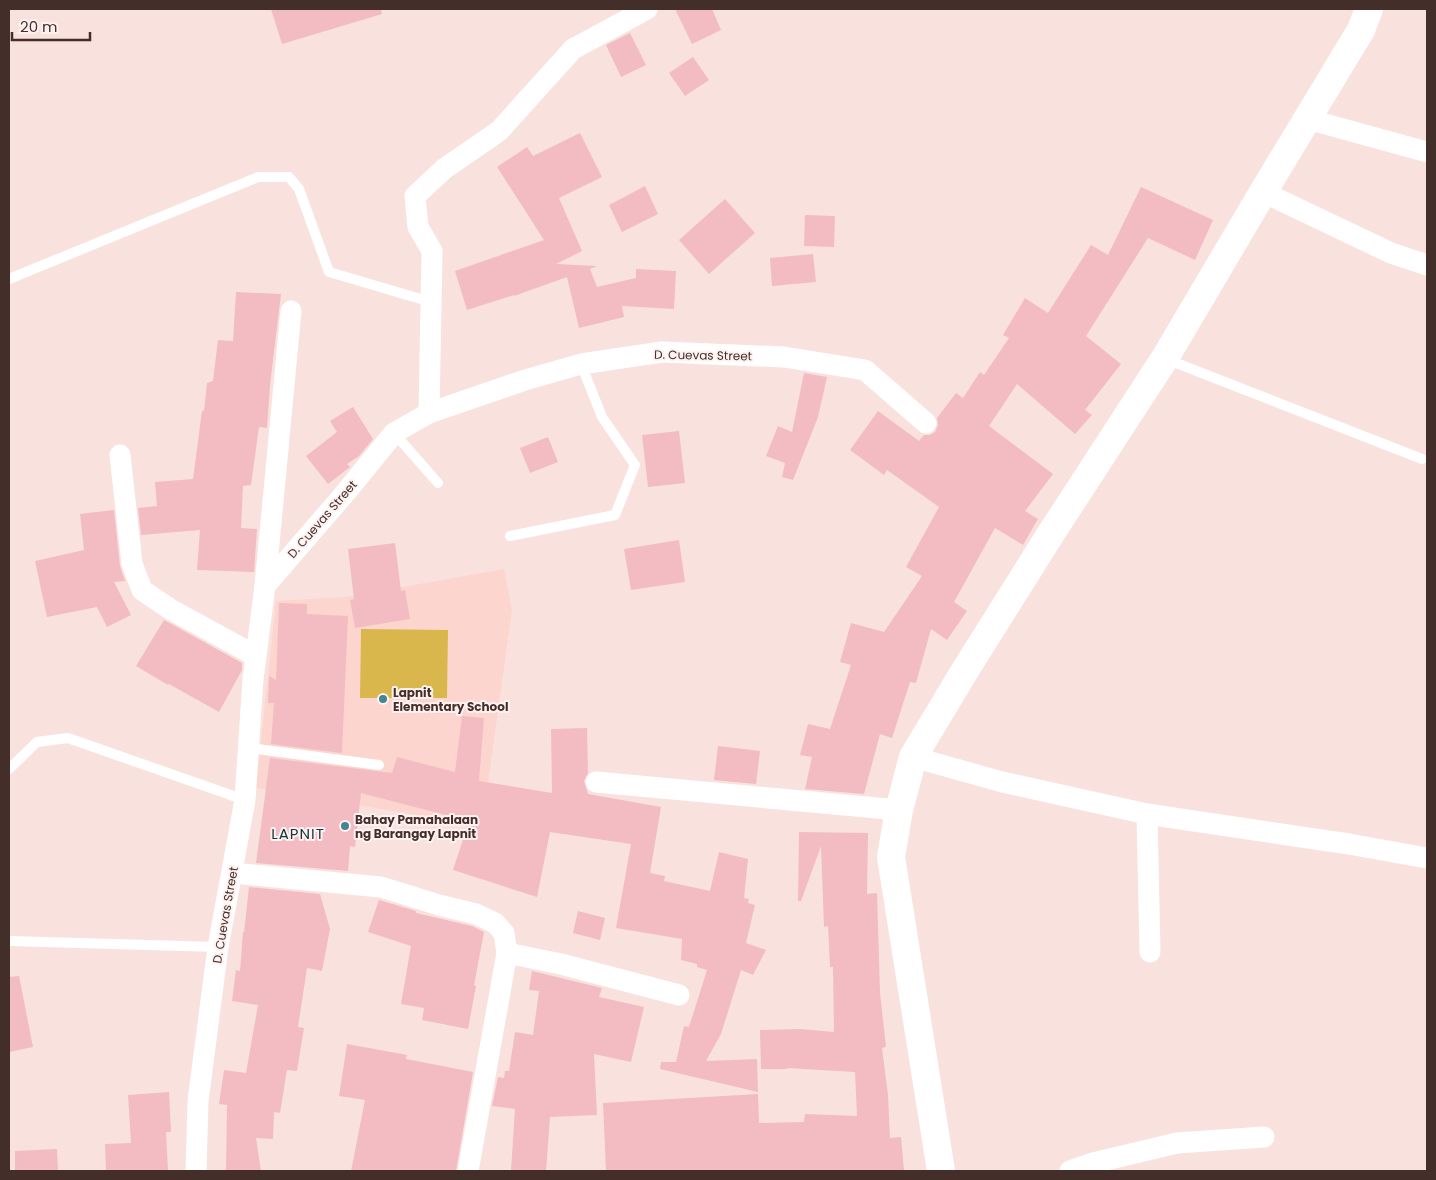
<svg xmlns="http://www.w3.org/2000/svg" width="1436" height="1180" viewBox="0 0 1436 1180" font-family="Poppins,sans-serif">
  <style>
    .built { fill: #fcd5ce }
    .green { fill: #d9b74d }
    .building { fill: #f2bcc2 }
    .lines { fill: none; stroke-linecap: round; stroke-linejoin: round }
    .lane { stroke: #fff; stroke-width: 10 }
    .street { stroke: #fff; stroke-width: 21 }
    .secondary { stroke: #fff; stroke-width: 28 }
    .poi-dot { fill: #418692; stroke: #fef2f0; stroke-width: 2 }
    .labels { text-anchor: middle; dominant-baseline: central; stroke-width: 4; stroke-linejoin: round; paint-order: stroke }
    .street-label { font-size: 12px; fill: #432e2a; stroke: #fef2f0 }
    .poi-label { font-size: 12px; font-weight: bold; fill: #432e2a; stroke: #fef2f0; text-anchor: start }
    .quarter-label { font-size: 15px; letter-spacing: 1px; fill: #15363c; stroke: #fef2f0 }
  </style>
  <rect width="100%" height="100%" fill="#f9e2dd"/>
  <path class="built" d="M 504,569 L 512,610 L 482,826 L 256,788 L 276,601 L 346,597 Z"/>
  <path class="green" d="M 361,629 L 448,630 L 447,698 L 360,698 Z"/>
  <g class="building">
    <path d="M 271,9 L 381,9 L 382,14 L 282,44 Z"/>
    <path d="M 675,9 L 712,9 L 721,30 L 692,44 Z"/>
    <path d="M 630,33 L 646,65 L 621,77 L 606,45 Z"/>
    <path d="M 693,57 L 709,80 L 685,96 L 669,73 Z"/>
    <path d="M 580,133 L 602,177 L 559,198 L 582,251 L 556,264 L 597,266 L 590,269 L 597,287 L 636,278 L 636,269 L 676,271 L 674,309 L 622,306 L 624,317 L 579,328 L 567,277 L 514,296 L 514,295 L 467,310 L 455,271 L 544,240 L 497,167 L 527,147 L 533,156 Z"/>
    <path d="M 645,186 L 658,214 L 622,232 L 609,205 Z"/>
    <path d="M 1141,187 L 1213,220 L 1195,260 L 1148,238 L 1086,336 L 1121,364 L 1085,410 L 1092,415 L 1075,434 L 1017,384 L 989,426 L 1053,474 L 1025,511 L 1038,519 L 1023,545 L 995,528 L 954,602 L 967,611 L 947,640 L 931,629 L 916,683 L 910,682 L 892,738 L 880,734 L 864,794 L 805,789 L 812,757 L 800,755 L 808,724 L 830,729 L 851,665 L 840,662 L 851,623 L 884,632 L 922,576 L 906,567 L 939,507 L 887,470 L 884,475 L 850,450 L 878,411 L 919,441 L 924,435 L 930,435 L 935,432 L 938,425 L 937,418 L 956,393 L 963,398 L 980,372 L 984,375 L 1009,338 L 1003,335 L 1025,298 L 1048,313 L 1091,245 L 1108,255 Z"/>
    <path d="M 725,199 L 755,233 L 709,274 L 679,240 Z"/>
    <path d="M 805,215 L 835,216 L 834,247 L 804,246 Z"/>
    <path d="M 813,254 L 816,282 L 772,286 L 770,258 Z"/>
    <path d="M 236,292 L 281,294 L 270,385 L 267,428 L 259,427 L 251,485 L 243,486 L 241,528 L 257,529 L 254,572 L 197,570 L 200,530 L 141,535 L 138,508 L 157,506 L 155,482 L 193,479 L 202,411 L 204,411 L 207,383 L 213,381 L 218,340 L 233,341 Z"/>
    <path d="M 804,373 L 827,377 L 818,417 L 793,480 L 782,477 L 785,463 L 766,456 L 778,426 L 792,432 Z"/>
    <path d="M 353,407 L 373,439 L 359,456 L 347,464 L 350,467 L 328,484 L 306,456 L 337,432 L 330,421 Z"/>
    <path d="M 679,431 L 685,483 L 648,487 L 642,435 Z"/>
    <path d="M 548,437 L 558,462 L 530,473 L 520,448 Z"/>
    <path d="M 114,510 L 120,566 L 125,581 L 114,582 L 131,615 L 107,627 L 97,607 L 47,617 L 35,561 L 84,550 L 80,514 Z"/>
    <path d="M 679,540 L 685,582 L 631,590 L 624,549 Z"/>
    <path d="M 395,543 L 401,591 L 405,590 L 410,619 L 355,628 L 350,600 L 354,599 L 348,549 Z"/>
    <path d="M 279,603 L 307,604 L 307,614 L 348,616 L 342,753 L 271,744 L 274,703 L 268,703 L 269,676 L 276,680 Z"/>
    <path d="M 164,620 L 242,663 L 242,670 L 219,712 L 169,684 L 168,685 L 136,666 Z"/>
    <path d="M 462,716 L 484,718 L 479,781 L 552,793 L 551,729 L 587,728 L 588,773 L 584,781 L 588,794 L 661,807 L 650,873 L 665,876 L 664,881 L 710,891 L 719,852 L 748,859 L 744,898 L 749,899 L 748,903 L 755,905 L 746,943 L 766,950 L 753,975 L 741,970 L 721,1034 L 706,1061 L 757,1059 L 758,1092 L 660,1069 L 661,1062 L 676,1062 L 684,1026 L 689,1027 L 707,970 L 697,967 L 697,964 L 681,960 L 682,939 L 616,928 L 631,844 L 550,832 L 537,897 L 453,870 L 469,821 L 361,793 L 355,847 L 350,846 L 348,871 L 256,863 L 270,758 L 392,773 L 397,757 L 455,772 Z"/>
    <path d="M 718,746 L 760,751 L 756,784 L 714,780 Z"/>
    <path d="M 799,832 L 868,833 L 867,894 L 877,893 L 880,993 L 886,1047 L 882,1048 L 888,1095 L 890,1138 L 901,1137 L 904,1171 L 606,1171 L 603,1103 L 758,1094 L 759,1123 L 804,1122 L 805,1114 L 857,1116 L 855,1072 L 787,1068 L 787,1069 L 761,1069 L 760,1030 L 800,1029 L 834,1032 L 833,967 L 830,967 L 828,926 L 824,927 L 821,846 L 801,901 L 798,901 Z"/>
    <path d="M 249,887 L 320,894 L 330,929 L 322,971 L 307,968 L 298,1027 L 304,1028 L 297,1071 L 287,1070 L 280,1113 L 274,1112 L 273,1139 L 256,1138 L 261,1171 L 226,1171 L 227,1105 L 219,1104 L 224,1070 L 246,1073 L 258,1005 L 232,1001 L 236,970 L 240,971 L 243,932 L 244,932 Z"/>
    <path d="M 379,900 L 416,911 L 416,913 L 472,926 L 484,932 L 474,985 L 476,986 L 468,1029 L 422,1020 L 424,1008 L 401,1004 L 411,946 L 368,932 Z"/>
    <path d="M 578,911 L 605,918 L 600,940 L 573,933 Z"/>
    <path d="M 532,971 L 602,988 L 599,997 L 644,1007 L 631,1062 L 594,1054 L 597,1115 L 550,1117 L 546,1171 L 511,1171 L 515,1109 L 492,1106 L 498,1077 L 504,1078 L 505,1071 L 509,1071 L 515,1032 L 533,1035 L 539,991 L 529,990 Z"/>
    <path d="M 19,976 L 33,1047 L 9,1052 L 9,977 Z"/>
    <path d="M 347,1044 L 407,1055 L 406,1059 L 473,1072 L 456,1171 L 351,1171 L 365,1100 L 339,1096 Z"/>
    <path d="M 169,1092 L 171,1132 L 166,1132 L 168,1171 L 106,1171 L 105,1144 L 131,1143 L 128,1095 Z"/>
    <path d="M 57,1149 L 58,1171 L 15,1171 L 15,1151 Z"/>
  </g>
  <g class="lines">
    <g class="lane">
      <path d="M 9,279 L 258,177 L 289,177 L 299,189 L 329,272 L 431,302"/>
      <path d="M 1166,359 L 1422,459"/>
      <path d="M 394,433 L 438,483"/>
      <path d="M 510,536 L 615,515 L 635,465 L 602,417 L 581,364"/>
      <path d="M 249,748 L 379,765"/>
      <path d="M 9,769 L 37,742 L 68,738 L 245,800"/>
      <path d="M 9,941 L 218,947"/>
    </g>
    <g class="street">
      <path d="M 1307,119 L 1427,152"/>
      <path d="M 1263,192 L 1391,253 L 1427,265"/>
      <path d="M 429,413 L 432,251 L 418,227 L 415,196 L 444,169 L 499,131 L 573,49 L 647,9"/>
      <path d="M 120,455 L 132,564 L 142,590 L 170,609 L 256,656"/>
      <path d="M 265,586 L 291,311"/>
      <path d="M 913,757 L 1002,782 L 1147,814 L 1349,844 L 1427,858"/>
      <path d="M 596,782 L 899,810"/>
      <path d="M 1147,814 L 1150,952"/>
      <path d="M 233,873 L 381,887 L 439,905 L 476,914 L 495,923 L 504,933 L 507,953 L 468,1171"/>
      <path d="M 507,953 L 561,964 L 679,995"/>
      <path d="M 196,1171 L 198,1101 L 218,947 L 245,800 L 253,679 L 265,586 L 346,492 L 394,433 L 429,413 L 525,380 L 581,364 L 662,352 L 784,357 L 865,370 L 926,423"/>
      <path d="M 1070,1171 L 1093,1163 L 1177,1143 L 1264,1137"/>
    </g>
    <path class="secondary" d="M 941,1171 L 891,857 L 899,810 L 913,757 L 964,672 L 1050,535 L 1165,358 L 1263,192 L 1361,30 L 1369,9"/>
  </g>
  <g class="poi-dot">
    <circle cx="383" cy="699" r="5"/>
    <circle cx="345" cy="826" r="5"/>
  </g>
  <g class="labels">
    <g class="street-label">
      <text transform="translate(703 355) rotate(1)">D. Cuevas Street</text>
      <text transform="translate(322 519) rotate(-49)">D. Cuevas Street</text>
      <text transform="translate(225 915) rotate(-80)">D. Cuevas Street</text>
    </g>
    <g class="poi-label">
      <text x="393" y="692">Lapnit<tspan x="393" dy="14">Elementary School</tspan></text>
      <text x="355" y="819">Bahay Pamahalaan<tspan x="355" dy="14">ng Barangay Lapnit</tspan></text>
    </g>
    <g class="quarter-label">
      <text x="298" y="833">LAPNIT</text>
    </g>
  </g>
  <rect width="1436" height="1180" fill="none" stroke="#432e2a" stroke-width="20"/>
  <path d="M12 32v8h78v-8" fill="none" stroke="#432e2a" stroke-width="2.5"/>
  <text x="20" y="32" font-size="15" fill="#432e2a" stroke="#fef2f0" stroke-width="4" paint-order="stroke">20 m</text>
</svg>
